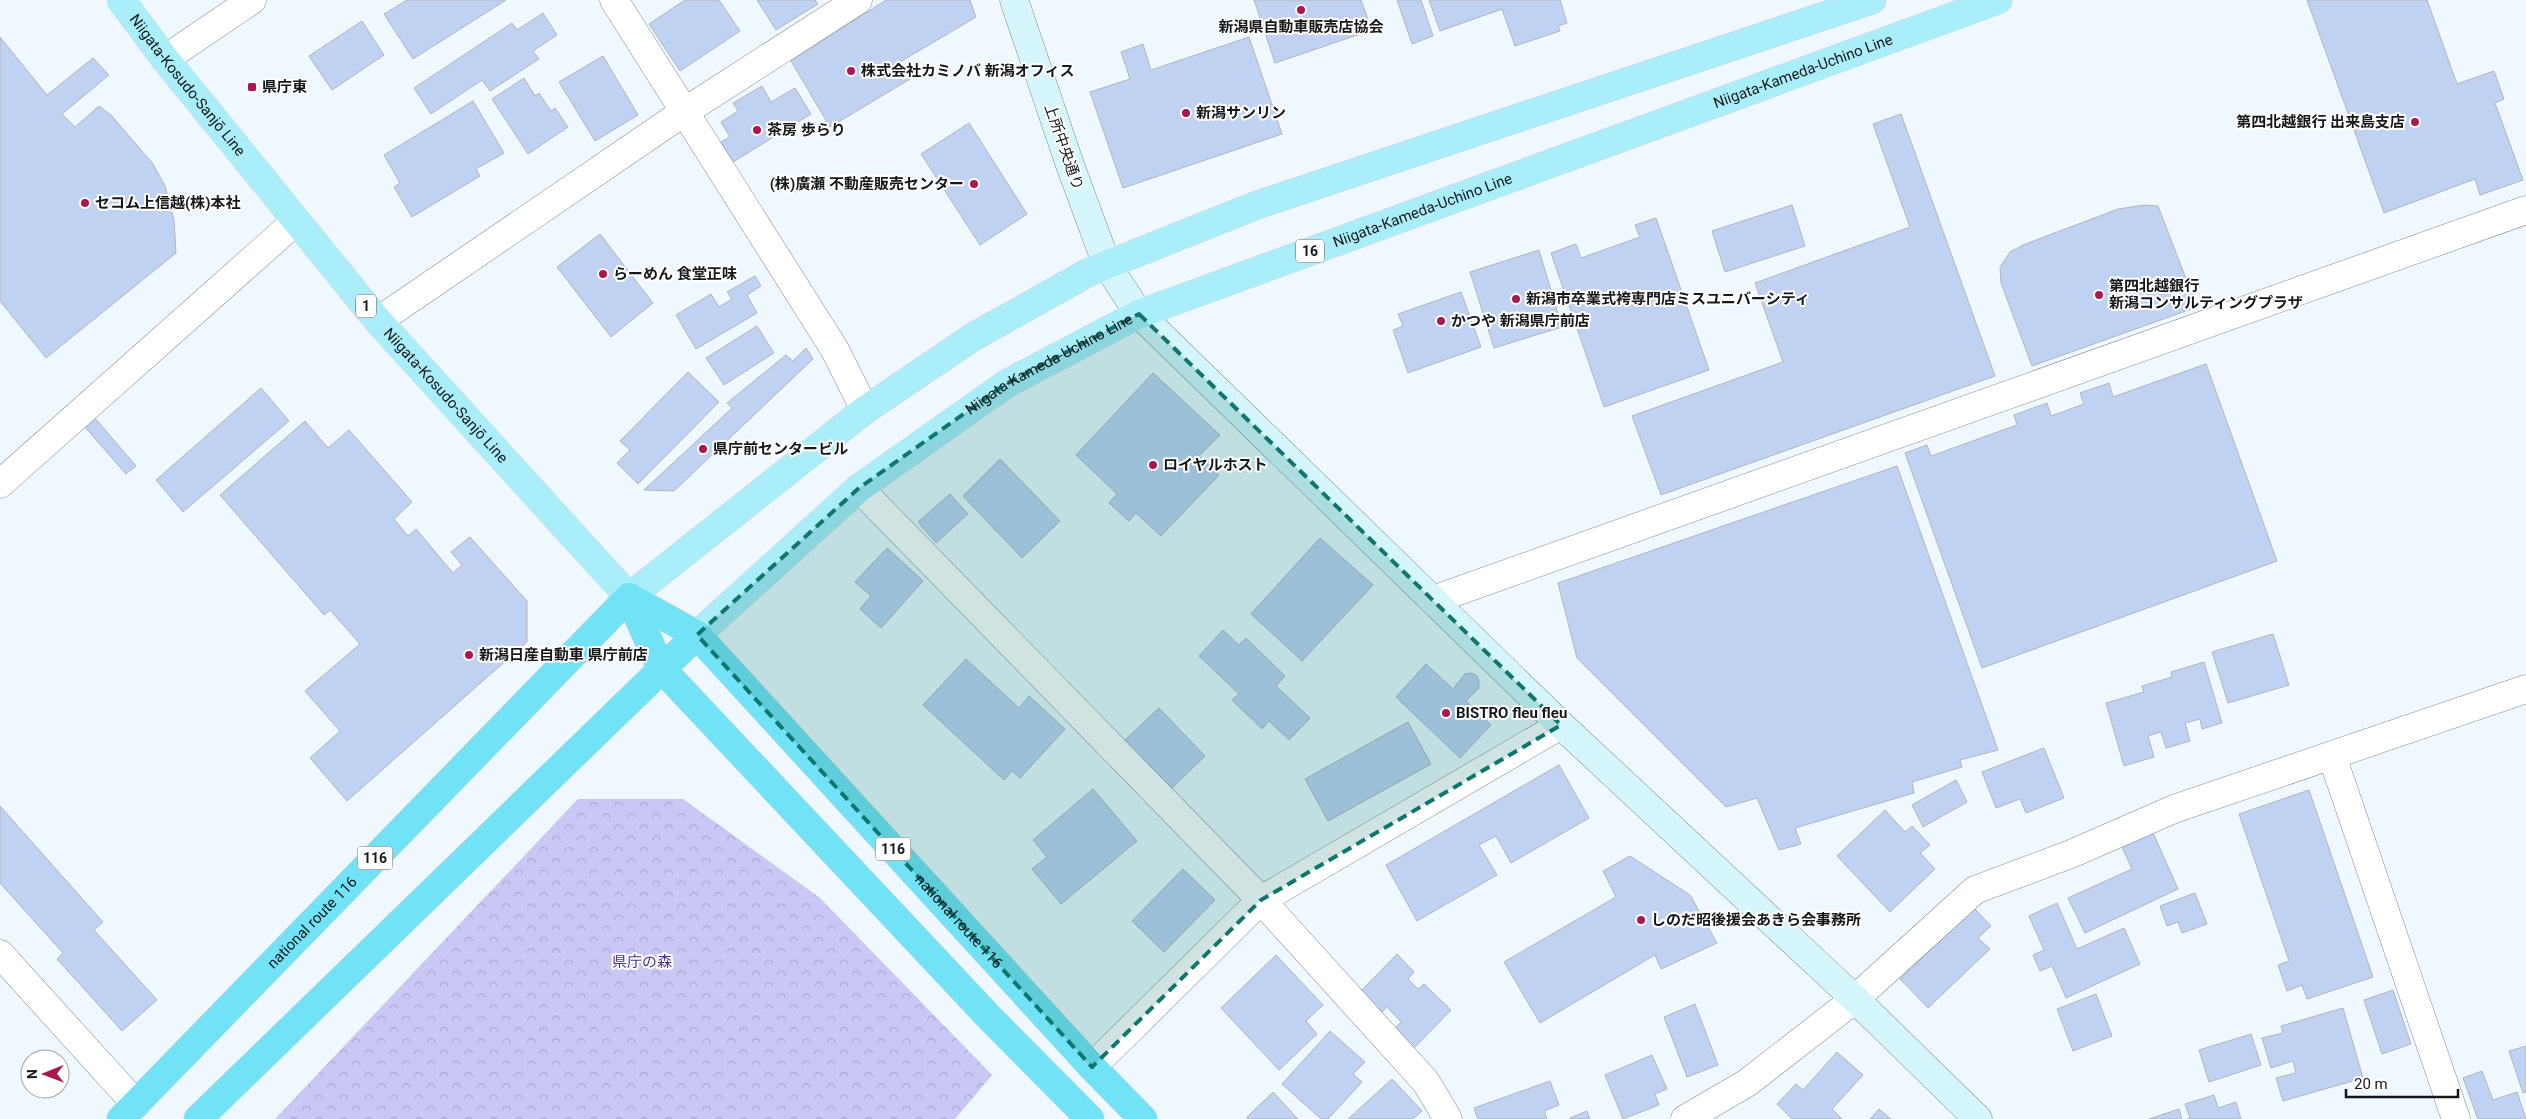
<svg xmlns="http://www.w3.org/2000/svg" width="2526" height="1119" viewBox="0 0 2526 1119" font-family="Roboto,'Noto Sans JP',sans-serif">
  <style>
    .forest { fill: url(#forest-crowns) }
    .building { fill: #c0d2f2; stroke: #b0b5be }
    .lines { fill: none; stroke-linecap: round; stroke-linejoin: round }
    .street-casing { stroke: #828b91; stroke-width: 29 }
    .secondary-casing { stroke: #828b91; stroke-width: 29 }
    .primary-casing { stroke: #d5d5d6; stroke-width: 29 }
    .highway-casing { stroke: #d5d5d6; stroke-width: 29 }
    .street { stroke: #fff; stroke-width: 28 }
    .secondary { stroke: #d5f7fc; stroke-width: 28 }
    .primary { stroke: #aaeefa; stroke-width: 28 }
    .highway { stroke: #72e3f6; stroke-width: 28 }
    .marked { fill: #0f766e; fill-opacity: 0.2; stroke: #0f766e; stroke-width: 4; stroke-dasharray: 10 6; stroke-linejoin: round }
    .poi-dot { fill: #a91750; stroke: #fff; stroke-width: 2 }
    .labels { text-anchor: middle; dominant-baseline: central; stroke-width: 4; stroke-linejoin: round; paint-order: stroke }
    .shield { fill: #fff; stroke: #5b5d5f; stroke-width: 1 }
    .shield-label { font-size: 14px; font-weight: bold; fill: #15181a }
    .poi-label { font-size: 15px; font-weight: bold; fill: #15181a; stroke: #fff; text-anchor: start }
    .street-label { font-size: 15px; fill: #15181a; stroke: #fff }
    .park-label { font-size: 15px; fill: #473293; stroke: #fff }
  </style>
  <defs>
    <pattern id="forest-crowns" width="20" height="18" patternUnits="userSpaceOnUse" patternTransform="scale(1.25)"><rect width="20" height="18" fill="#c9c7f3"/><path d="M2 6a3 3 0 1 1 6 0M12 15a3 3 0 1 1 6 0" fill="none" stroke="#acaad0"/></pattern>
  </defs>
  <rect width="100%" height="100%" fill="#eef8fe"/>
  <path class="forest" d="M 578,799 L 683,799 L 820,898 L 992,1075 L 955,1119 L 275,1119 Z"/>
  <g class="building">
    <path d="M 407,0 L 506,0 L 413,59 L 384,14 Z"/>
    <path d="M 685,0 L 719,0 L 740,31 L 680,71 L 649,24 Z"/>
    <path d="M 757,0 L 815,0 L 818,4 L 776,30 Z"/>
    <path d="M 886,0 L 970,0 L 976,17 L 900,62 L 910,79 L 830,127 L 791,61 Z"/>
    <path d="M 1254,0 L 1361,0 L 1372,30 L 1275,63 Z"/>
    <path d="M 1397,0 L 1421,0 L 1433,36 L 1412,44 Z"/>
    <path d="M 1429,0 L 1560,0 L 1567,23 L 1558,26 L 1560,31 L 1515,46 L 1502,9 L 1440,31 Z"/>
    <path d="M 2307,0 L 2427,0 L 2457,84 L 2494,71 L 2504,99 L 2495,103 L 2523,180 L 2480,195 L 2475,179 L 2384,213 Z"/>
    <path d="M 543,13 L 557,35 L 533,51 L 539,59 L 490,91 L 482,80 L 431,114 L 414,88 L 512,23 L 517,30 Z"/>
    <path d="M 362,21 L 384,55 L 332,90 L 309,56 Z"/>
    <path d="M 0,37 L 47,95 L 93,58 L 109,75 L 62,114 L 75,127 L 99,106 L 111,115 L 153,164 L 165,186 L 174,220 L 176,253 L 46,358 L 0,301 Z"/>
    <path d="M 1249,37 L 1282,134 L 1123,188 L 1090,92 L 1130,79 L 1121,52 L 1143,44 L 1151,70 Z"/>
    <path d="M 603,56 L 638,115 L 595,141 L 559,82 Z"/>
    <path d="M 524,78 L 535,96 L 539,93 L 551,111 L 555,108 L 568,127 L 528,154 L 492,99 Z"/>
    <path d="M 762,86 L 771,102 L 795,88 L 811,114 L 733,162 L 721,142 L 730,137 L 721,122 L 738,111 L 733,103 Z"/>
    <path d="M 473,101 L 504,153 L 476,169 L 480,176 L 412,217 L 394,187 L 400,183 L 384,155 Z"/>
    <path d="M 1901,114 L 1995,376 L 1661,495 L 1632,416 L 1783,362 L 1755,283 L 1910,227 L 1873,124 Z"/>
    <path d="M 969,123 L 1027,214 L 980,245 L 921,154 Z"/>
    <path d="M 1792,205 L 1805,246 L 1725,272 L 1712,231 Z"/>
    <path d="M 2145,205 L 2158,206 L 2197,307 L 2032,366 L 2001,283 L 2000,267 L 2010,252 L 2023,245 L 2118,209 Z"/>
    <path d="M 1656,218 L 1709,370 L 1604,407 L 1551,253 L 1576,244 L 1581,258 L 1640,237 L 1635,225 Z"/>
    <path d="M 600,234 L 653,303 L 611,337 L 557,267 Z"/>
    <path d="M 1539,250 L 1562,327 L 1494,348 L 1470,272 Z"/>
    <path d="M 755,276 L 761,286 L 747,295 L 757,313 L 696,349 L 676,315 L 711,294 L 719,307 L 732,299 L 727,292 Z"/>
    <path d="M 1461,292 L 1481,347 L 1408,373 L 1393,330 L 1403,326 L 1398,314 Z"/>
    <path d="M 757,326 L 774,353 L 724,385 L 706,358 Z"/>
    <path d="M 806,348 L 813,359 L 674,491 L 644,490 L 732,408 L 727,403 L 786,355 L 793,361 Z"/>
    <path d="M 2206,364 L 2277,561 L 1982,668 L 1905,453 L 1927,445 L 1931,456 L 2017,425 L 2014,415 L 2047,403 L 2051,416 L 2084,404 L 2080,393 L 2109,383 L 2113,397 Z"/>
    <path d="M 688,372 L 719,402 L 638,484 L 617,463 L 630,450 L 620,441 Z"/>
    <path d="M 1153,373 L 1220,435 L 1199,456 L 1219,475 L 1161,536 L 1136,513 L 1129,521 L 1109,503 L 1117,494 L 1076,455 Z"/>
    <path d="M 261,388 L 289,421 L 183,512 L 156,480 Z"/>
    <path d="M 95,418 L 136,466 L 126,474 L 85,427 Z"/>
    <path d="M 305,421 L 328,448 L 349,430 L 412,502 L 394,519 L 408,536 L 416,529 L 453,573 L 462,565 L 451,552 L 470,537 L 527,601 L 527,642 L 347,801 L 310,758 L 340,731 L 305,691 L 360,644 L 330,610 L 324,615 L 220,495 Z"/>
    <path d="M 1000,459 L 1060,521 L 1022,558 L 963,496 Z"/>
    <path d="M 1897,466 L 1998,750 L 1960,760 L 1962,767 L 1912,782 L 1914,793 L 1795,828 L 1801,844 L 1779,850 L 1757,798 L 1726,807 L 1577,658 L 1558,583 Z"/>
    <path d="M 950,494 L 968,514 L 936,543 L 918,522 Z"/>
    <path d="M 1320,538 L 1373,585 L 1302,661 L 1251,614 Z"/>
    <path d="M 887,548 L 923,581 L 881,628 L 860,609 L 871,596 L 855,582 Z"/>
    <path d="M 1223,630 L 1239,645 L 1246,638 L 1285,676 L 1276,686 L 1310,718 L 1289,740 L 1269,721 L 1262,729 L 1232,700 L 1239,694 L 1199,656 Z"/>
    <path d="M 2273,634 L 2289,685 L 2228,703 L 2212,652 Z"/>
    <path d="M 966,659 L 1019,708 L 1029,696 L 1065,729 L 1020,778 L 1012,771 L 1004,780 L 923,705 Z"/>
    <path d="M 2204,662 L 2222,723 L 2202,729 L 2200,719 L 2185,723 L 2190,741 L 2166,748 L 2161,732 L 2148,736 L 2154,757 L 2124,766 L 2106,703 L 2144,692 L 2142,686 L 2172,677 L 2171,672 Z"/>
    <path d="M 1426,664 L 1453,689 L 1465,674 L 1472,673 L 1477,676 L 1479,682 L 1479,688 L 1466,701 L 1491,725 L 1460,758 L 1396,697 Z"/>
    <path d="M 1159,708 L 1205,756 L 1171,789 L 1125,740 Z"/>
    <path d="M 1408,722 L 1431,764 L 1328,821 L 1305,779 Z"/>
    <path d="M 2044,748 L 2064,798 L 2026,813 L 2020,799 L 1996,808 L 1982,772 Z"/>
    <path d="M 1559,765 L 1589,818 L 1511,863 L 1496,836 L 1479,845 L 1497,875 L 1417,921 L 1386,865 Z"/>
    <path d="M 1956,780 L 1967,802 L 1923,827 L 1912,805 Z"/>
    <path d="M 1093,789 L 1137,841 L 1061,904 L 1032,869 L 1047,857 L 1033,840 Z"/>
    <path d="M 2309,790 L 2373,977 L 2307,999 L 2302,985 L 2287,991 L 2278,965 L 2289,961 L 2239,814 Z"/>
    <path d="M 0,806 L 103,922 L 94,930 L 157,1000 L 122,1031 L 57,959 L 63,953 L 0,883 Z"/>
    <path d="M 1885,810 L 1905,832 L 1912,826 L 1930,845 L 1920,853 L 1935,869 L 1890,912 L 1837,856 Z"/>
    <path d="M 2153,833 L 2178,889 L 2085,933 L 2068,898 L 2132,869 L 2122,847 Z"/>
    <path d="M 1630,856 L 1690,895 L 1717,943 L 1661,969 L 1655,955 L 1540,1023 L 1504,962 L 1616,897 L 1603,871 Z"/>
    <path d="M 1183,869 L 1215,900 L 1164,952 L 1132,921 Z"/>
    <path d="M 2195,893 L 2207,924 L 2182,933 L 2178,922 L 2167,926 L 2160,906 Z"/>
    <path d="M 2057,903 L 2077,949 L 2124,928 L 2140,964 L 2066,998 L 2052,966 L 2040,971 L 2033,955 L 2044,950 L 2029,916 Z"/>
    <path d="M 1974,908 L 1991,926 L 1978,938 L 1990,949 L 1928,1008 L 1900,979 Z"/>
    <path d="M 1397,954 L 1414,972 L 1408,979 L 1418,989 L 1424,984 L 1451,1010 L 1414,1048 L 1395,1028 L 1401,1022 L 1387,1007 L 1382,1012 L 1361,991 Z"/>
    <path d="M 1276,955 L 1323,1005 L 1306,1021 L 1317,1034 L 1279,1070 L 1221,1008 Z"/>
    <path d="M 2393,990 L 2411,1044 L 2382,1054 L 2364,1000 Z"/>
    <path d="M 2096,994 L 2112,1036 L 2073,1051 L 2057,1009 Z"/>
    <path d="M 1695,1004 L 1718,1065 L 1687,1077 L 1664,1017 Z"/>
    <path d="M 2343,1008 L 2363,1078 L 2283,1101 L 2276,1078 L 2296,1073 L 2293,1061 L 2271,1068 L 2262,1038 L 2283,1033 L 2281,1026 Z"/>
    <path d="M 1330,1031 L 1365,1062 L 1353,1074 L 1362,1082 L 1328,1119 L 1321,1119 L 1282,1084 Z"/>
    <path d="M 2251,1034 L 2261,1065 L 2209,1082 L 2199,1050 Z"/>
    <path d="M 2526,1046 L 2526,1092 L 2523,1093 L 2509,1051 Z"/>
    <path d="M 1837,1052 L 1863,1075 L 1832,1109 L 1842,1119 L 1792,1119 L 1777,1104 L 1796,1084 L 1803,1090 Z"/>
    <path d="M 1652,1055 L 1667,1089 L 1655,1094 L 1659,1105 L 1623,1119 L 1605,1075 Z"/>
    <path d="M 2482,1071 L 2493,1100 L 2517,1092 L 2526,1119 L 2478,1119 L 2463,1078 Z"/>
    <path d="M 1392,1079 L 1422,1111 L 1413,1119 L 1348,1119 Z"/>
    <path d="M 1550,1081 L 1559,1105 L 1544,1111 L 1547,1119 L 1478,1119 L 1474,1108 Z"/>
    <path d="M 1273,1092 L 1298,1119 L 1248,1119 L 1247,1117 Z"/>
    <path d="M 2214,1095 L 2218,1108 L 2236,1102 L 2241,1119 L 2187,1119 L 2190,1118 L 2185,1104 Z"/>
    <path d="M 1879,1109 L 1891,1119 L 1870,1119 Z"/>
    <path d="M 2179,1109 L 2182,1119 L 2149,1119 Z"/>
    <path d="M 1587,1111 L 1590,1119 L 1570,1119 L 1570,1118 Z"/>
  </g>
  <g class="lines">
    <defs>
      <g id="street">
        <path d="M 614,0 L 835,350 L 865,410"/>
        <path d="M 165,59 L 252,0"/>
        <path d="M 378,321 L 684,112 L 858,0"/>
        <path d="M 0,484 L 296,221"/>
        <path d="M 859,488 L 1261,900 L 1426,1082 L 1448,1119"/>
        <path d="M 1433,600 L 2526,210"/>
        <path d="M 2332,756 L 2456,1119"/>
        <path d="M 0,954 L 136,1104"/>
        <path d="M 1092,1067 L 1261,900 L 1561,725"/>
        <path d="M 1685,1119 L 1747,1083 L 1855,999 L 1975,890 L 2071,854 L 2174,809 L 2526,689"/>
      </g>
      <path id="secondary" d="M 1014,0 L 1070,165 L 1107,265 L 1139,314 L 1561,725 L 1855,999 L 1978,1119"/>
      <g id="primary">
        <path id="s1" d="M 121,0 L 165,59 L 378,321 L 629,597 L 865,410 L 973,337 L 1089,272 L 1257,205 L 1872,0"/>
        <path id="s2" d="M 697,635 L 859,488 L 1006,384 L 1139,314 L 1998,0"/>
      </g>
      <g id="highway">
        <path id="s3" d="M 629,597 L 697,635 L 1092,1067 L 1143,1119"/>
        <path d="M 629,597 L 661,668 L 988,1016 L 1090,1119"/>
        <path id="s4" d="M 121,1119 L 629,597"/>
        <path d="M 198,1119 L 697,635"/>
      </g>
    </defs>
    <use href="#street" class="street-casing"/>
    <use href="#secondary" class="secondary-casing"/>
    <use href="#primary" class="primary-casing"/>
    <use href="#highway" class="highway-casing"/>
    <use href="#street" class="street"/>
    <use href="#secondary" class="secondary"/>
    <use href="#primary" class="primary"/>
    <use href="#highway" class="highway"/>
  </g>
  <path class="marked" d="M 1139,314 L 1561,725 L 1261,900 L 1092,1067 L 697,635 L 859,488 L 1006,384 Z"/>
  <g class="poi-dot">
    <circle cx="1301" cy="10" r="5"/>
    <circle cx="851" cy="71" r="5"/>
    <rect x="247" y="82" width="10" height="10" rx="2.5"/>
    <circle cx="1186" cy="113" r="5"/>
    <circle cx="2415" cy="122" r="5"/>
    <circle cx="757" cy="130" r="5"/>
    <circle cx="974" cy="184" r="5"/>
    <circle cx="85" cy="203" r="5"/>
    <circle cx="603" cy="274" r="5"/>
    <circle cx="2099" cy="295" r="5"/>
    <circle cx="1516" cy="299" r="5"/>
    <circle cx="1441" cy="321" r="5"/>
    <circle cx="703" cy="449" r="5"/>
    <circle cx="1153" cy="465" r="5"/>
    <circle cx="469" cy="655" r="5"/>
    <circle cx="1446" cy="713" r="5"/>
    <circle cx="1641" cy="920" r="5"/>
  </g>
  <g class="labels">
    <g class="shield">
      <rect x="1296" y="239.5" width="28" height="23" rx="4"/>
      <rect x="356" y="294.5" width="20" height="23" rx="4"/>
      <rect x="875.5" y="837.5" width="35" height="23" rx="4"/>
      <rect x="357.5" y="846.5" width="35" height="23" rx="4"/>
    </g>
    <g class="shield-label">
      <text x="1310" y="251">16</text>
      <text x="366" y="306">1</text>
      <text x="893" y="849">116</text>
      <text x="375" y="858">116</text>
    </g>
    <g class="poi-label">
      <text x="1301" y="27" text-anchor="middle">新潟県自動車販売店協会</text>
      <text x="861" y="71">株式会社カミノバ 新潟オフィス</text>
      <text x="262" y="87">県庁東</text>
      <text x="1196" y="113">新潟サンリン</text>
      <text x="2405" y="122" text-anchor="end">第四北越銀行 出来島支店</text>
      <text x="767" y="130">茶房 歩らり</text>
      <text x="964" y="184" text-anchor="end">(株)廣瀬 不動産販売センター</text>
      <text x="95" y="203">セコム上信越(株)本社</text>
      <text x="613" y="274">らーめん 食堂正味</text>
      <text x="2109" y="286">第四北越銀行<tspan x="2109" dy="17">新潟コンサルティングプラザ</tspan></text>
      <text x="1526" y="299">新潟市卒業式袴専門店ミスユニバーシティ</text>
      <text x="1451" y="321">かつや 新潟県庁前店</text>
      <text x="713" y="449">県庁前センタービル</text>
      <text x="1163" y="465">ロイヤルホスト</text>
      <text x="479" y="655">新潟日産自動車 県庁前店</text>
      <text x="1456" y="713">BISTRO fleu fleu</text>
      <text x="1651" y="920">しのだ昭後援会あきら会事務所</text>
    </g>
    <g class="street-label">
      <text stroke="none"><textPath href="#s2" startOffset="1256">Niigata-Kameda-Uchino Line</textPath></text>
      <text stroke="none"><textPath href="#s1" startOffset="108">Niigata-Kosudo-Sanjō Line</textPath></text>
      <text transform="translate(1064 147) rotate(71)">上所中央通り</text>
      <text stroke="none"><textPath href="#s2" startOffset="851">Niigata-Kameda-Uchino Line</textPath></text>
      <text stroke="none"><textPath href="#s2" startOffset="446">Niigata-Kameda-Uchino Line</textPath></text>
      <text stroke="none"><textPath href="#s1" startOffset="512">Niigata-Kosudo-Sanjō Line</textPath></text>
      <text stroke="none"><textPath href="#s3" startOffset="466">national route 116</textPath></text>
      <text stroke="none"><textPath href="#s4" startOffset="274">national route 116</textPath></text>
    </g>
    <g class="park-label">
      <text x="642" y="962">県庁の森</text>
    </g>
  </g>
  <g transform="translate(45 1074) rotate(269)"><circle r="24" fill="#ffffff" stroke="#a1a3a3"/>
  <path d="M0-4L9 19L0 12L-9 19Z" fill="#a91750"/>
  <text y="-8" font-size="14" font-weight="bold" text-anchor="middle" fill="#15181a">N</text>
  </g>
  <path d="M2346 1089v8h112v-8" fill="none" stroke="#15181a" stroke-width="2.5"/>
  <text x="2354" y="1089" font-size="15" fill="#15181a" stroke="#ffffff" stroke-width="4" paint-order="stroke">20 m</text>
</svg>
